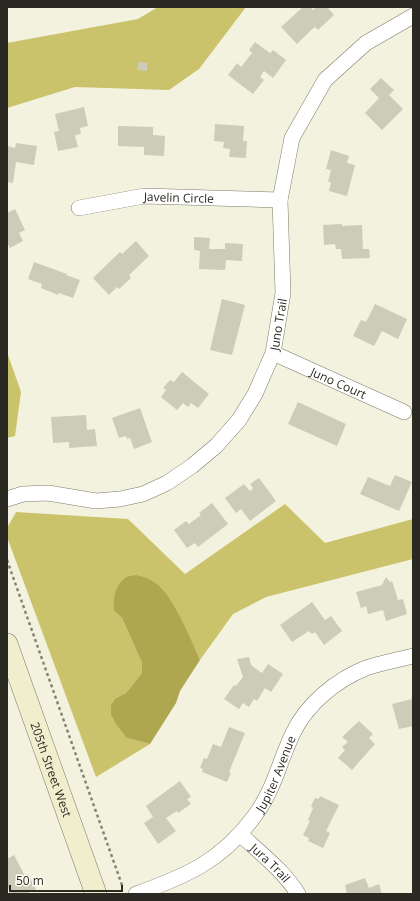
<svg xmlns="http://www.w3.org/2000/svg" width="420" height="901" viewBox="0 0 420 901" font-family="'Open Sans',sans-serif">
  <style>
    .forest { fill: #cbc26c }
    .water { fill: #afa650 }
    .building { fill: #cdccb9 }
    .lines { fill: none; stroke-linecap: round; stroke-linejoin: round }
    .street-casing { stroke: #7c7a69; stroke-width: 16 }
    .secondary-casing { stroke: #7c7a69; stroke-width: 22 }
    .path { stroke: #858477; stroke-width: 2.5; stroke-dasharray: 3 3; stroke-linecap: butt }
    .street { stroke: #fff; stroke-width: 15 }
    .secondary { stroke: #f1eece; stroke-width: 21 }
    .labels { text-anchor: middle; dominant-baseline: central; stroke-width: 3; stroke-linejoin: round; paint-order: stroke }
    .street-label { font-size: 12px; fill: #2a2a22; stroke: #fffef6 }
  </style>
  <rect width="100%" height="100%" fill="#f3f2de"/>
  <g class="forest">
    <path d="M 158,7 L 246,7 L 199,69 L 169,90 L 75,87 L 7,108 L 7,43 L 138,19 Z"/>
    <path d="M 7,352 L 21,392 L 15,436 L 7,438 Z"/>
    <path d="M 285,504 L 325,543 L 413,519 L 413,559 L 266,597 L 233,614 L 200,660 C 189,634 176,609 160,586 L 114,611 L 122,618 L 142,663 L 142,673 L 126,693 L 116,698 L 127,738 L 150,744 L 96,777 L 7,537 L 7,528 L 16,512 L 128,519 L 185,574 Z"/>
  </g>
  <path class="water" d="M 136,575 C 144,577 151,579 158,585 C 172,595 193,643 200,660 L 180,691 L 176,703 L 150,744 L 127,738 L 116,724 L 111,714 L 111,705 L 116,698 L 126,693 L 142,673 L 142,663 L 122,618 L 114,611 C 113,600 114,587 124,579 C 126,576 132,576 136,575 Z"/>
  <g class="building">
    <path d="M 303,7 L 310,7 L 313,10 L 316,7 L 327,7 L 334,15 L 318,30 L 315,27 L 310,31 L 297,44 L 281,27 Z"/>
    <path d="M 255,42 L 270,53 L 273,50 L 286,60 L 273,78 L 264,71 L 260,77 L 264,80 L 253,94 L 228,75 L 237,63 L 241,67 L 252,53 L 249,50 Z"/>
    <path d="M 138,62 L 147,63 L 147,71 L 137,70 Z"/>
    <path d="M 381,78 L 394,90 L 389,95 L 403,109 L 382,130 L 365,113 L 379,98 L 370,89 Z"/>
    <path d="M 84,107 L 88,126 L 80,128 L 81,134 L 75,135 L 78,147 L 58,151 L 54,132 L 59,131 L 55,114 Z"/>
    <path d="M 215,124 L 244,126 L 243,141 L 247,141 L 246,158 L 229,157 L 230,149 L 223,148 L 224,142 L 214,141 Z"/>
    <path d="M 118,126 L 153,127 L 153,135 L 165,136 L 164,156 L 144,155 L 144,147 L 118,146 Z"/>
    <path d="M 16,143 L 37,146 L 34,165 L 16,162 L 13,183 L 7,182 L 7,146 L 15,148 Z"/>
    <path d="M 331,150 L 349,156 L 347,163 L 355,165 L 347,196 L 329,191 L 331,182 L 328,182 L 331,170 L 326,169 Z"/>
    <path d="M 15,209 L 25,230 L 19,233 L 23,241 L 10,248 L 7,242 L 7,213 Z"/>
    <path d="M 342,224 L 342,226 L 362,225 L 363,249 L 369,249 L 370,258 L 342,259 L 341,249 L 336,249 L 335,244 L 324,245 L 323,225 Z"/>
    <path d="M 194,237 L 210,238 L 209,249 L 225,249 L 225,243 L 243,244 L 242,261 L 226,260 L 225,270 L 199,269 L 200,251 L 194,250 Z"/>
    <path d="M 136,241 L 149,256 L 129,275 L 131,278 L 119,289 L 117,287 L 109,295 L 93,278 L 120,252 L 122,254 Z"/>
    <path d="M 34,262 L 67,274 L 66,275 L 80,280 L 73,298 L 59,293 L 58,295 L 41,288 L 42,284 L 28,279 Z"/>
    <path d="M 222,299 L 245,305 L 232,355 L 210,350 Z"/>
    <path d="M 375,304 L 407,319 L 398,339 L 382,331 L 374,346 L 353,336 L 361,320 L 366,322 Z"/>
    <path d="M 182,372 L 209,394 L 198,408 L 191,403 L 188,407 L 183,403 L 177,410 L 161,397 L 166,390 L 163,388 L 170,380 L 174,382 Z"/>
    <path d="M 298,402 L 346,424 L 337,446 L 288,424 Z"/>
    <path d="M 140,408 L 152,442 L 134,449 L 130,438 L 127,439 L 126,436 L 119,438 L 112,418 Z"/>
    <path d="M 86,415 L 87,430 L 95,429 L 97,446 L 69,448 L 69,442 L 53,443 L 51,417 Z"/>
    <path d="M 395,475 L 412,482 L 399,511 L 360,494 L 368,477 L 390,486 Z"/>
    <path d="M 259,478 L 276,501 L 250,521 L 241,509 L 236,513 L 225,498 L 244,484 L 250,491 L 253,488 L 250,484 Z"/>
    <path d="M 212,503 L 228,524 L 198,547 L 195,543 L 187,548 L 174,530 L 186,521 L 189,524 L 201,515 L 199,513 Z"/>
    <path d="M 386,577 L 390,582 L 392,581 L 398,600 L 403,599 L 407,614 L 386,621 L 383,610 L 368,614 L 366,606 L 361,608 L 356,592 L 382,585 Z"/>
    <path d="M 312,602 L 325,620 L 331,616 L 342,631 L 324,645 L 315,632 L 312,634 L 309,631 L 292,642 L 280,625 Z"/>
    <path d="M 249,657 L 251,665 L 262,673 L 268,664 L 283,674 L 271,692 L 265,688 L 257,701 L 254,699 L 249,707 L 243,703 L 239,709 L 224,699 L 234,685 L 236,686 L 243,677 L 237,659 Z"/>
    <path d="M 411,697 L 413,697 L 413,726 L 399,729 L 392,704 L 412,699 Z"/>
    <path d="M 359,721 L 373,734 L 369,738 L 375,744 L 352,770 L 338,758 L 345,750 L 342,747 L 348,742 L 342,737 Z"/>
    <path d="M 229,727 L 245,733 L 229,772 L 231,773 L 227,782 L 202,772 L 203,769 L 200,768 L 204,758 L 207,759 L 213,744 L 221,747 Z"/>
    <path d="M 180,781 L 191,797 L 187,799 L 191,804 L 178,813 L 177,811 L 166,818 L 176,831 L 158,844 L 144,823 L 153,817 L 146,806 Z"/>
    <path d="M 320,796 L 339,805 L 326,831 L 330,833 L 323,848 L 308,841 L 309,838 L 303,835 L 310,821 L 308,820 L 313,808 L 311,806 L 315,798 L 319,799 Z"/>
    <path d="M 14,855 L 25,876 L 28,874 L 36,889 L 26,894 L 11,894 L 8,888 L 7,889 L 7,859 Z"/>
    <path d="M 365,878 L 369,888 L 379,884 L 382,894 L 347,894 L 345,885 Z"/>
  </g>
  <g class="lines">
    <defs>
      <g id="street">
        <path id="s1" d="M 79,208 L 144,196 L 280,200"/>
        <path id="s2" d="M 273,353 L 404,412"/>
        <path id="s3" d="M 7,499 L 23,494 L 48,493 L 96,501 L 120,499 L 143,494 L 167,483 L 192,466 L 216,446 L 239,420 L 255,394 L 273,353 L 283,293 L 280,200 L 292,138 L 325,80 L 366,43 L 413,16"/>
        <path id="s4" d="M 240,834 C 260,853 284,871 298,894"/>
        <path id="s5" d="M 136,894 C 186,876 220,862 253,818 C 274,791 279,762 293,733 C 307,704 336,680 366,668 C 381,663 397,660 413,656"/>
      </g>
      <g id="secondary">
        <path id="s6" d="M 7,644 L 96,894"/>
      </g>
    </defs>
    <use href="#street" class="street-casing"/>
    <use href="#secondary" class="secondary-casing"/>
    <path class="path" d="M 7,560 L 123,888"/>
    <use href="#street" class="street"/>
    <use href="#secondary" class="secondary"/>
  </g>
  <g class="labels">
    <g class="street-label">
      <text stroke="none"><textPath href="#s1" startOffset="101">Javelin Circle</textPath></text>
      <text stroke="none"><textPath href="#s3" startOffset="365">Juno Trail</textPath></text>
      <text stroke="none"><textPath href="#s2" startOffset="72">Juno Court</textPath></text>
      <text stroke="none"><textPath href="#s6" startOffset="133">205th Street West</textPath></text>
      <text stroke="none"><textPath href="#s5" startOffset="192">Jupiter Avenue</textPath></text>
      <text stroke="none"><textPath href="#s4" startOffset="42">Jura Trail</textPath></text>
    </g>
  </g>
  <rect width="420" height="901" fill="none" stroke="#2a2a22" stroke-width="16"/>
  <path d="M10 885v6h112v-6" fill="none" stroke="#2a2a22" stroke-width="2"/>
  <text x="16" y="885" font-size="12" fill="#2a2a22" stroke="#fffef6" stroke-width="3" paint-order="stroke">50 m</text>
</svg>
